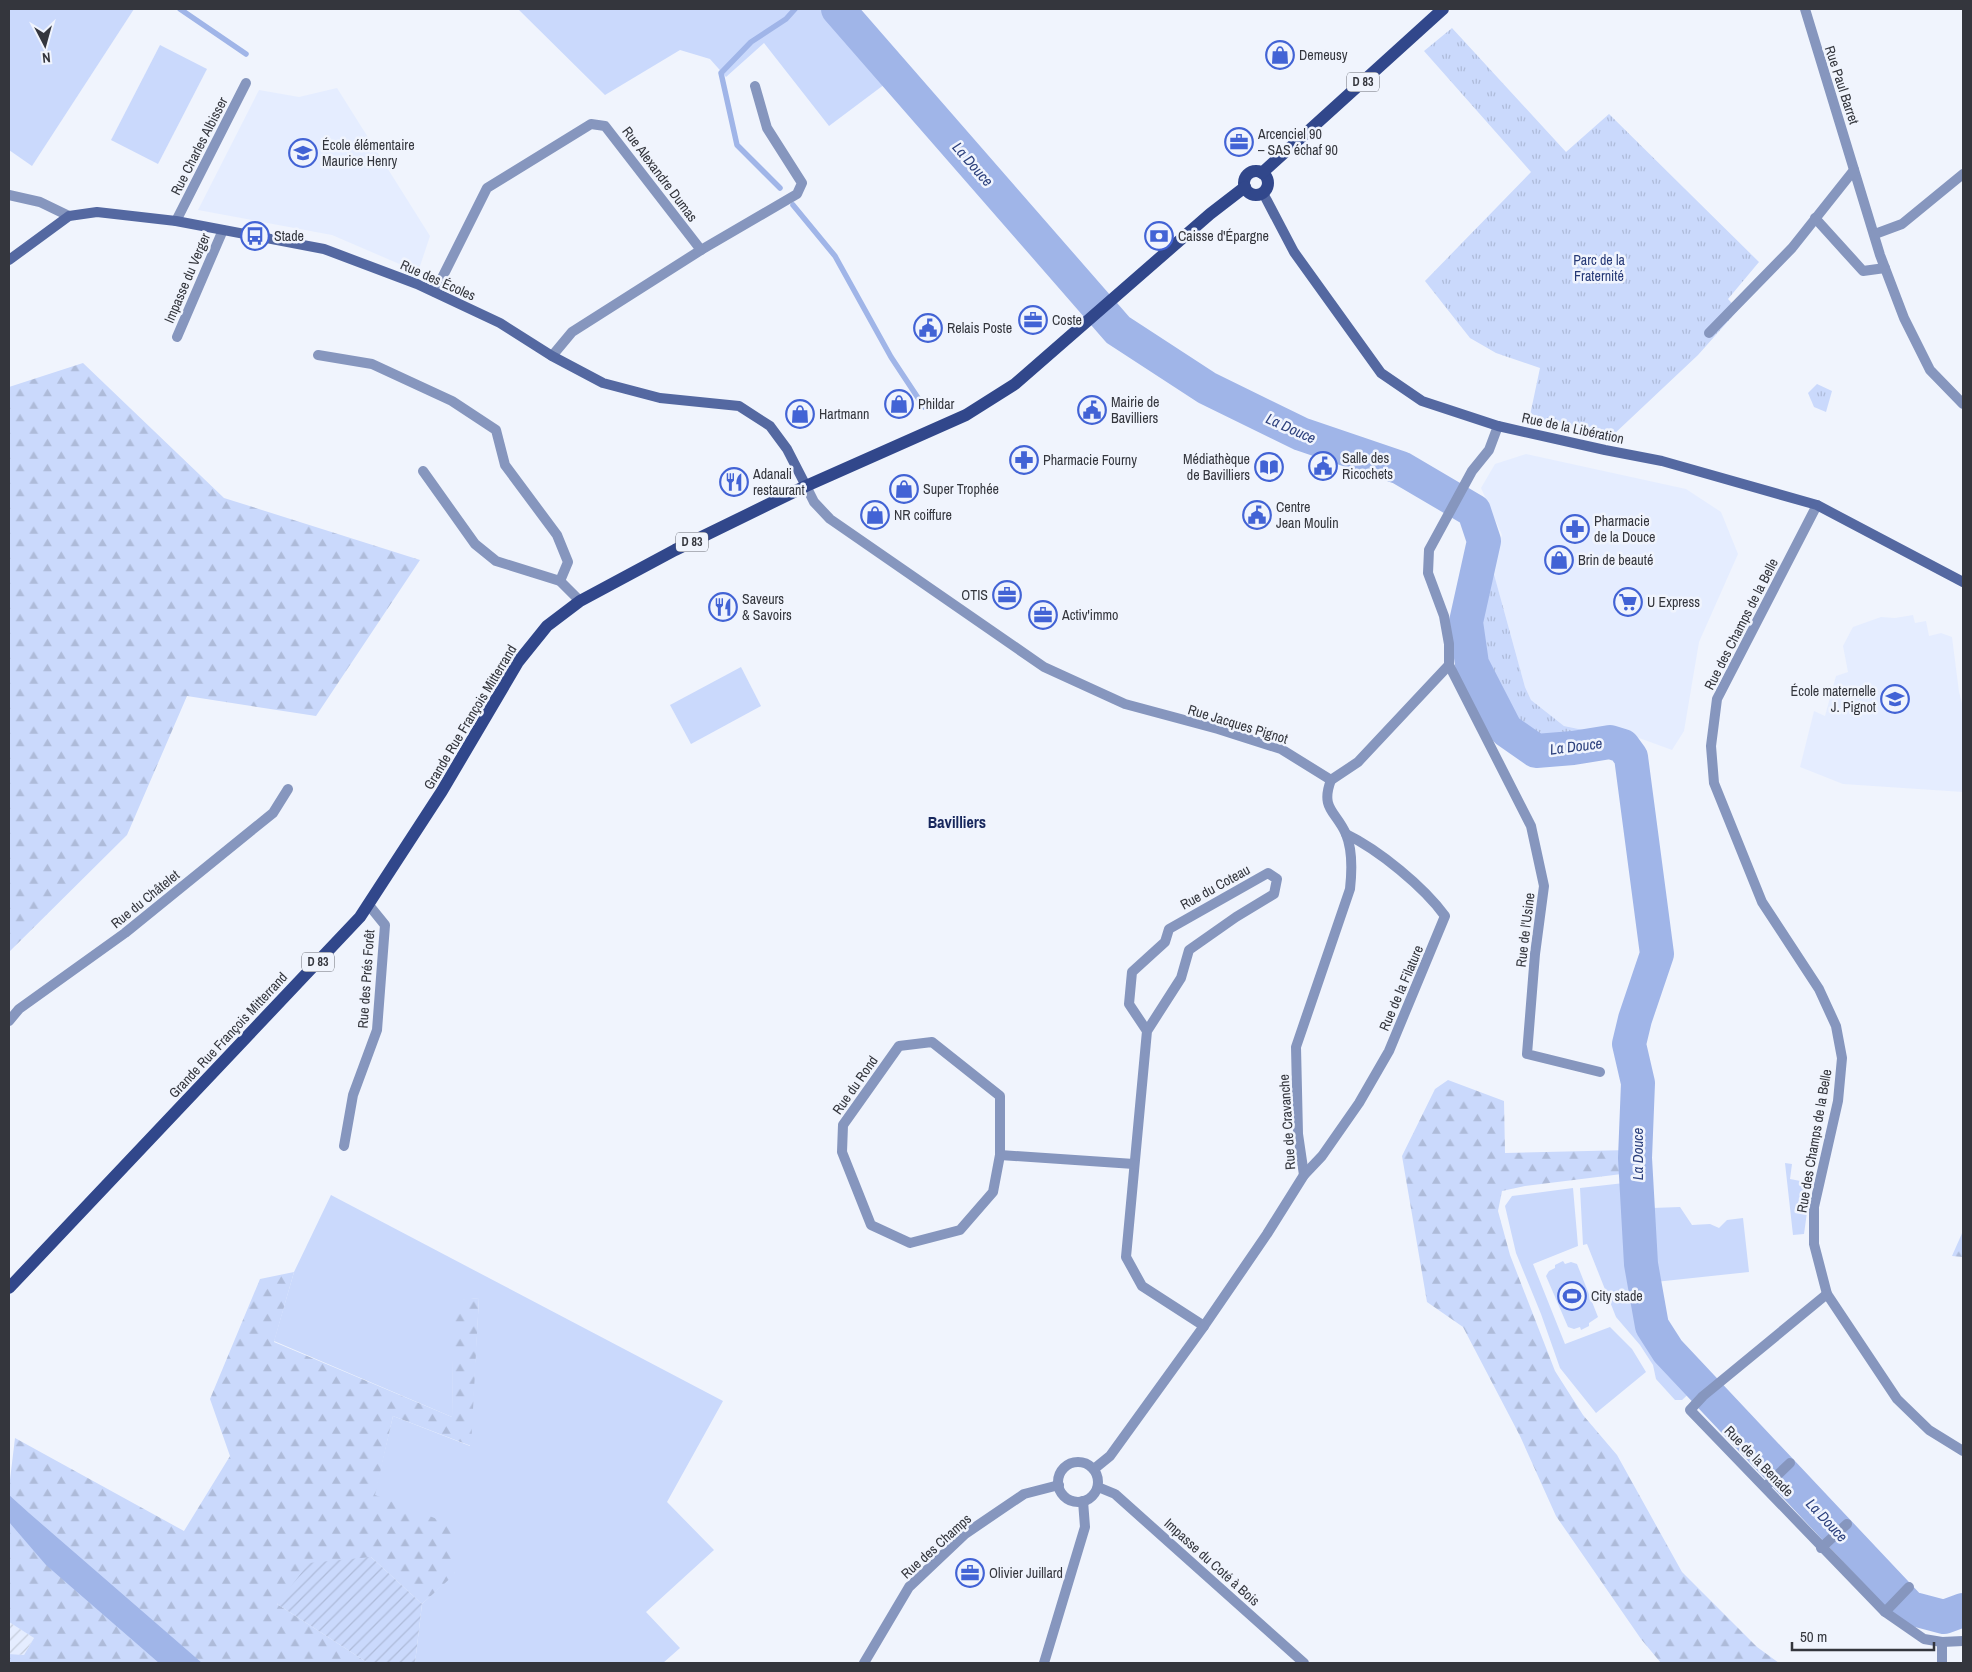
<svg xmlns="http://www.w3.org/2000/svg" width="1972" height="1672" viewBox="0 0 1972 1672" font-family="'Archivo Narrow',sans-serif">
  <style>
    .built { fill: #e5edff }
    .industrial { fill: url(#industrial-furrows) }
    .grass { fill: #cad9fc }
    .forest { fill: url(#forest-firs) }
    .park { fill: url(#park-tufts) }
    .garden { fill: url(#garden-furrows) }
    .water { fill: #a0b5e8 }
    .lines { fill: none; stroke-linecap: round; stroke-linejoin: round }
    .stream { stroke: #a0b5e8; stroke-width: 5.5 }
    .river { stroke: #a0b5e8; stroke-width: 34 }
    .street { stroke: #8696be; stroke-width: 10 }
    .secondary { stroke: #5468a1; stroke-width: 10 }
    .primary { stroke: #31478b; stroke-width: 12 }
    .labels { text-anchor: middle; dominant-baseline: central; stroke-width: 5; stroke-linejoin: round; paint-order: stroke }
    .shield { fill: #f0f4fd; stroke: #6c6f77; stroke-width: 1 }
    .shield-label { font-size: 12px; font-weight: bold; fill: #34363d }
    .poi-label { font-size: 14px; fill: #34363d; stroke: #f0f4fd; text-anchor: start }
    .street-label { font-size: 14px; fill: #34363d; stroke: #f0f4fd }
    .park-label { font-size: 14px; fill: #263976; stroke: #f0f4fd }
    .water-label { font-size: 15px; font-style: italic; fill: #2c407d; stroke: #f0f4fd }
    .quarter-label { font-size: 16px; font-weight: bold; fill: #17275d; stroke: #f0f4fd }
  </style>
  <defs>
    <pattern id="industrial-furrows" width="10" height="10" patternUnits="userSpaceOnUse" patternTransform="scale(1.25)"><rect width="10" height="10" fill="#e5edff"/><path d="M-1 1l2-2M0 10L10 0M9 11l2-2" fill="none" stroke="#c5ccdb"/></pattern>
    <pattern id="forest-firs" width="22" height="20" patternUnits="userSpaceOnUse" patternTransform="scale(1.25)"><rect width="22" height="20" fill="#cad9fc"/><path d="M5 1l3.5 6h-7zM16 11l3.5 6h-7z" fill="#aebbd9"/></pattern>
    <pattern id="park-tufts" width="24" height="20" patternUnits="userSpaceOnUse" patternTransform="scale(1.25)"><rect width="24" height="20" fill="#cad9fc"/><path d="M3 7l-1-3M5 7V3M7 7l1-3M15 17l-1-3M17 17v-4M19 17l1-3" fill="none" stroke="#aebbd9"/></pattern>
    <pattern id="garden-furrows" width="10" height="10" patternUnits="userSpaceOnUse" patternTransform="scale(1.25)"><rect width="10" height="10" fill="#cad9fc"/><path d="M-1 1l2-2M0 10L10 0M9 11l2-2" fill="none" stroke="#aebbd9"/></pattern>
  </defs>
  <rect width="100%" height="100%" fill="#f0f4fd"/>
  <g class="built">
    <path d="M 337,88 L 430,236 L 418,272 L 332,235 L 198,210 L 259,90 L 299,97 Z"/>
    <path d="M 1526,454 L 1686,489 L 1721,512 L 1738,554 L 1699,642 L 1684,731 L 1672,750 L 1620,731 L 1603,734 L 1564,726 L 1531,700 L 1525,687 L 1492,567 L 1502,535 L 1481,488 L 1495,464 Z"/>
    <path d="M 1913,615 L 1915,623 L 1926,621 L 1929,636 L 1941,633 L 1952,637 L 1959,692 L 1963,707 L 1963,792 L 1843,784 L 1800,767 L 1814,711 L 1825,716 L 1836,676 L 1848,672 L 1843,646 L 1853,627 L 1881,617 L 1895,618 Z"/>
  </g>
  <path class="industrial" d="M 9,1622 L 34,1638 L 24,1655 L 9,1654 Z"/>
  <g class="grass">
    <path d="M 9,9 L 134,9 L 32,166 L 9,150 Z"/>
    <path d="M 518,9 L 822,9 L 889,81 L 829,126 L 764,43 L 726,77 L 710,59 L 680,50 L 605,95 Z"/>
    <path d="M 160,45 L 207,69 L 158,164 L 111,140 Z"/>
    <path d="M 741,667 L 761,706 L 691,744 L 670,705 Z"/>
    <path d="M 1785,1163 L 1792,1164 L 1790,1179 L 1811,1183 L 1804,1234 L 1793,1235 Z"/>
    <path d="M 1633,1182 L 1638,1264 L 1649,1326 L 1665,1352 L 1697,1386 L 1682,1400 L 1675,1400 L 1656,1379 L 1653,1365 L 1640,1345 L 1616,1317 L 1587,1244 L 1583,1245 L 1580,1188 Z"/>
    <path d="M 1573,1188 L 1578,1246 L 1533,1264 L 1565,1344 L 1610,1327 L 1632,1349 L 1646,1372 L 1596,1413 L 1560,1368 L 1541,1314 L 1516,1253 L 1505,1206 L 1512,1196 Z"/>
    <path d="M 331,1195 L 723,1401 L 667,1502 L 714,1550 L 646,1612 L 680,1648 L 663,1663 L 415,1663 L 422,1604 L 455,1573 L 374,1496 L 393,1416 L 470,1446 L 479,1298 L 454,1301 L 452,1417 L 274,1341 L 294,1272 Z"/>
    <path d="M 1680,1207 L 1692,1225 L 1710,1224 L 1719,1228 L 1727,1220 L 1743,1218 L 1749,1272 L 1655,1282 L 1652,1208 Z"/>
    <path d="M 1563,1261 L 1565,1264 L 1571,1262 L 1577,1264 L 1598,1317 L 1589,1323 L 1589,1326 L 1581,1330 L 1580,1327 L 1574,1329 L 1568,1327 L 1546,1276 L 1549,1271 L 1555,1268 L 1555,1265 Z"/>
  </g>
  <g class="forest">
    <path d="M 83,363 L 224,498 L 420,560 L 316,716 L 187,696 L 127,835 L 9,952 L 9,387 Z"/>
    <path d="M 1448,1080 L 1504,1101 L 1505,1153 L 1630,1150 L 1630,1173 L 1525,1186 L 1502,1191 L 1498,1211 L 1510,1255 L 1555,1371 L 1583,1415 L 1617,1455 L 1682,1572 L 1757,1647 L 1779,1663 L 1661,1663 L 1641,1639 L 1556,1516 L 1520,1436 L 1463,1327 L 1427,1302 L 1402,1156 L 1435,1089 Z"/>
    <path d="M 1963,1231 L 1963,1257 L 1952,1256 Z"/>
    <path d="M 294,1272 L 274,1342 L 452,1417 L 453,1300 L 479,1298 L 471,1446 L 393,1416 L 375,1495 L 450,1524 L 455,1574 L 422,1604 L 371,1557 L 277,1604 L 368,1663 L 9,1663 L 9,1654 L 24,1655 L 34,1638 L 9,1622 L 9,1488 L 15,1438 L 184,1531 L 230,1456 L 210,1399 L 260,1279 Z"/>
  </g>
  <g class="park">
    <path d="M 1452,28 L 1566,152 L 1609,114 L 1759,262 L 1728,299 L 1738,310 L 1698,355 L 1612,436 L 1529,420 L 1540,368 L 1496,353 L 1470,338 L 1425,281 L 1531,172 L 1424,51 Z"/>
    <path d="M 1817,384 L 1832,391 L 1826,412 L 1814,407 L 1808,393 Z"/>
    <path d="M 1492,567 L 1525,687 L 1531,700 L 1564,726 L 1603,734 C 1569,740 1547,751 1517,730 C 1479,665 1462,649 1484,572 Z"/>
  </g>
  <path class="garden" d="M 371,1557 L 422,1604 L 415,1663 L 368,1663 L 277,1604 L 309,1563 Z"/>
  <path class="water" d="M 9,1495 L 29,1513 L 202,1663 L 159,1663 L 46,1565 L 9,1522 Z"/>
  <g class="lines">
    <g class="stream">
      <path d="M 180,9 L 246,54"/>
      <path d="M 780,188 L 737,145 L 721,73 L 751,42 L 786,19 L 795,9"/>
      <path d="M 793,205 L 835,256 L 891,357 L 924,407"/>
    </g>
    <path class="river" d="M 838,9 L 1118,330 L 1207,388 L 1301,434 L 1401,468 L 1474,511 L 1484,541 L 1466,622 L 1472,664 L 1506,730 L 1536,751 L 1573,748 L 1610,742 L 1623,746 L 1631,757 L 1657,954 L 1635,1019 L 1629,1044 L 1638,1083 L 1635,1158 L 1641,1264 L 1652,1326 L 1668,1351 L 1910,1608 L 1944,1617 L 1963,1610"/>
    <g class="street">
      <path d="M 1805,9 L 1880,255 L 1904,318 L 1930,370 L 1963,404"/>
      <path d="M 9,195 L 40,202 L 69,216"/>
      <path d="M 1815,218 L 1863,271 L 1885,268"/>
      <path d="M 176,221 L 246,83"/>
      <path d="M 1875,234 L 1902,224 L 1963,174"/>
      <path d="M 701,250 L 797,194 L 802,183 L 767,128 L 755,86"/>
      <path d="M 435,292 L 487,188 L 591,124 L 605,126 L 701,250 L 572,332 L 552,356"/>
      <path d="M 1709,333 L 1792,248 L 1854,170"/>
      <path d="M 177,337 L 223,230"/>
      <path d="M 318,355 L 372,364 L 452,401 L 496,430 L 505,465 L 557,535 L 568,562 L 560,581"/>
      <path d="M 423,471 L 475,544 L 496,561 L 560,581 L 580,601"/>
      <path d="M 806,486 L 814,502 L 830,519 L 1044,667 L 1125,704 L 1218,729 L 1281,749 L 1331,780"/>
      <path d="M 1817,505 L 1717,699 L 1711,746 L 1714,783 L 1762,902 L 1819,989 L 1836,1026 L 1842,1058 L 1838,1101 L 1814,1207 L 1814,1244 L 1827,1294 L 1897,1399 L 1929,1430 L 1963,1451"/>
      <path d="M 1449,665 L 1531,826 L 1544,886 L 1535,954 L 1527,1054 L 1600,1072"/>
      <path d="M 1331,780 L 1358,762 L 1449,665 L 1449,644 L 1444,616 L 1428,573 L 1429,550 L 1472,471 L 1489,450 L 1498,426"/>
      <path d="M 9,1021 L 19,1009 L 125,933 L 273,813 L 288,789"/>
      <path d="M 1147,1031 L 1129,1004 L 1132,972 L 1165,942 L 1169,929 L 1268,873 L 1277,879 L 1274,894 L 1236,917 L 1189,950 L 1181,978 L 1147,1031 L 1126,1257 L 1142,1286 L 1204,1326"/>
      <path d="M 932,1042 L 1000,1096 L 1000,1155 L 993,1192 L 960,1230 L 910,1243 L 871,1225 L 842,1152 L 843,1125 L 899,1046 Z"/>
      <path d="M 344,1146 L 353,1095 L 377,1030 L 385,925 L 368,904"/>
      <path d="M 1000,1155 L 1134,1164"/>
      <path d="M 1304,1175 L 1298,1134 L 1296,1047 L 1350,889 C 1352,871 1353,851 1346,834 C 1336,811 1320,809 1331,780"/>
      <path d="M 1827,1294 L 1703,1396 L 1690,1410 L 1885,1612 L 1924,1639 L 1942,1642 L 1963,1641"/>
      <circle cx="1078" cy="1482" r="20"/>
      <path d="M 1094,1469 L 1110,1456 L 1204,1326 L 1267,1234 L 1304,1175 L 1322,1156 L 1359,1103 L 1389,1051 L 1445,916 C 1424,887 1379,850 1346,834"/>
      <path d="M 1098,1487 L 1115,1494 L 1304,1663"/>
      <path d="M 1765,1487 L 1790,1463"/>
      <path d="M 1821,1548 L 1847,1524"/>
      <path d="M 1885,1612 L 1909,1587"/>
      <path d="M 864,1663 L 909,1587 L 965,1534 L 1024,1494 L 1059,1485"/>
      <path d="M 1044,1663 L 1085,1527 L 1083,1501"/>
      <path d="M 1942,1663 L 1942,1642"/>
    </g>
    <g class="secondary">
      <path d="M 1263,193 L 1294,252 L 1381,373 L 1422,401 L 1498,426 L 1605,450 L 1662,461 L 1817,505 L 1963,582"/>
      <path d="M 9,260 L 69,216 L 97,212 L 176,221 L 324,249 L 417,284 L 500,323 L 552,356 L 603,383 L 660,398 L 739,406 L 770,426 L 787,449 L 806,486"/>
    </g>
    <g class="primary">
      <circle cx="1256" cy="183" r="12"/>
      <path d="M 1262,173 L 1443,9"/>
      <path d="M 9,1288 L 360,917 L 442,791 L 518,662 L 547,626 L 580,601 L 675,550 L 806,486 L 966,415 L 1015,384 L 1210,214 L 1245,187"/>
    </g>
  </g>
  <defs>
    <symbol id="shop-ring" viewBox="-11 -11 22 22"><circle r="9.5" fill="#f0f4fd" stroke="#4263d5" stroke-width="1.5"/><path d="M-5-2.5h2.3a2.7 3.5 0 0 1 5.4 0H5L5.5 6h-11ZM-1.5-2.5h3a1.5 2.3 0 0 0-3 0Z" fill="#4263d5"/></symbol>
    <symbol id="office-ring" viewBox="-11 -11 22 22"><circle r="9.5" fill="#f0f4fd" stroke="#4263d5" stroke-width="1.5"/><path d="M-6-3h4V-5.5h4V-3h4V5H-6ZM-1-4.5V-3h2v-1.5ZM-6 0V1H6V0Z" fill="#4263d5"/></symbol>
    <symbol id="school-ring" viewBox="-11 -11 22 22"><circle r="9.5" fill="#f0f4fd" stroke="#4263d5" stroke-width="1.5"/><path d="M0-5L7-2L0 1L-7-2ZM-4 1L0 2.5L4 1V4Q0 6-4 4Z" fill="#4263d5"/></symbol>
    <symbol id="bus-ring" viewBox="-11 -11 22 22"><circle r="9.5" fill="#f0f4fd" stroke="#4263d5" stroke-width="1.5"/><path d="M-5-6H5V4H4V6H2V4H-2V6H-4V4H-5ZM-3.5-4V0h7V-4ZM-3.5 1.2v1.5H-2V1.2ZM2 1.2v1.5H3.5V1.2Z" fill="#4263d5"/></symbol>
    <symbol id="bank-ring" viewBox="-11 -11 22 22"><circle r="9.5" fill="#f0f4fd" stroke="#4263d5" stroke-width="1.5"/><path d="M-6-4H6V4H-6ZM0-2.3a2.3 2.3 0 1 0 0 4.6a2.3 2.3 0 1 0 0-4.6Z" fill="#4263d5"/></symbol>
    <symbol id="civic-ring" viewBox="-11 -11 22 22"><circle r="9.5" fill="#f0f4fd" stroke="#4263d5" stroke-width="1.5"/><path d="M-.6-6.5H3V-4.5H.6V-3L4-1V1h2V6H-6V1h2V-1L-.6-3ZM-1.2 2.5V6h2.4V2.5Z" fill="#4263d5"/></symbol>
    <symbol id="pharmacy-ring" viewBox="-11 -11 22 22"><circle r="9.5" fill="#f0f4fd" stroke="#4263d5" stroke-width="1.5"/><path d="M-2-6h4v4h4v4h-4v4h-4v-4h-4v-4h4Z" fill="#4263d5"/></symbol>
    <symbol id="library-ring" viewBox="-11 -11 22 22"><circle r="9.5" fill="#f0f4fd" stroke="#4263d5" stroke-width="1.5"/><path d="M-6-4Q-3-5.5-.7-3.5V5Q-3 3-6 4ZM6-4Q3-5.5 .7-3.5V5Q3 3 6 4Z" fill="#4263d5"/></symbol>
    <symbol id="restaurant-ring" viewBox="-11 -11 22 22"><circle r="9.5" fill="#f0f4fd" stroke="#4263d5" stroke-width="1.5"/><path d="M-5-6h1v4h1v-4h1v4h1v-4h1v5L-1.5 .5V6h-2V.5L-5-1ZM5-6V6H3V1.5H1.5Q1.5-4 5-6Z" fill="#4263d5"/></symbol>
    <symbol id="supermarket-ring" viewBox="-11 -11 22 22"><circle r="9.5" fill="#f0f4fd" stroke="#4263d5" stroke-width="1.5"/><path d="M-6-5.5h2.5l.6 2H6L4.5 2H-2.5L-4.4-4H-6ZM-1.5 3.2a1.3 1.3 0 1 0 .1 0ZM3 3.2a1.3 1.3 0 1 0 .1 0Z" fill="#4263d5"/></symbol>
    <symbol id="stadium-ring" viewBox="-11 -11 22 22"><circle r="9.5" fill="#f0f4fd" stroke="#4263d5" stroke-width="1.5"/><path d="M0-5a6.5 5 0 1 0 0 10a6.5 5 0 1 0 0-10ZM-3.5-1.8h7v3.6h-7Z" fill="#4263d5"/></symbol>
  </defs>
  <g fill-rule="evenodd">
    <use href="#shop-ring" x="1264" y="39" width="32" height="32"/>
    <use href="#office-ring" x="1223" y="126" width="32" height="32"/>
    <use href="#school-ring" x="287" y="137" width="32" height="32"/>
    <use href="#bus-ring" x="239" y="220" width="32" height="32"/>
    <use href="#bank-ring" x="1143" y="220" width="32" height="32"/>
    <use href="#office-ring" x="1017" y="304" width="32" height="32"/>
    <use href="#civic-ring" x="912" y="312" width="32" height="32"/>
    <use href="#shop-ring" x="883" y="388" width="32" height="32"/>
    <use href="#civic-ring" x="1076" y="394" width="32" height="32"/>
    <use href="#shop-ring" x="784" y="398" width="32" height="32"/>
    <use href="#pharmacy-ring" x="1008" y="444" width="32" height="32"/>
    <use href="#civic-ring" x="1307" y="450" width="32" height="32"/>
    <use href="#library-ring" x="1253" y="451" width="32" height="32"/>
    <use href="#restaurant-ring" x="718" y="466" width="32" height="32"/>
    <use href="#shop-ring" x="888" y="473" width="32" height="32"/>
    <use href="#shop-ring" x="859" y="499" width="32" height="32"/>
    <use href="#civic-ring" x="1241" y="499" width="32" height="32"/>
    <use href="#pharmacy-ring" x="1559" y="513" width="32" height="32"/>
    <use href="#shop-ring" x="1543" y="544" width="32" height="32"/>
    <use href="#office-ring" x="991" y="579" width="32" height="32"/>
    <use href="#supermarket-ring" x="1612" y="586" width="32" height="32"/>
    <use href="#restaurant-ring" x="707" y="591" width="32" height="32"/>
    <use href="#office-ring" x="1027" y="599" width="32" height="32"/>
    <use href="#school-ring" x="1879" y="683" width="32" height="32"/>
    <use href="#stadium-ring" x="1556" y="1280" width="32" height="32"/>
    <use href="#office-ring" x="954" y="1557" width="32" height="32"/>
  </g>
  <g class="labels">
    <g class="shield">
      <rect x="1347" y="72.5" width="32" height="19" rx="4"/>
      <rect x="676" y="532.5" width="32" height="19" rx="4"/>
      <rect x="302" y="952.5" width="32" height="19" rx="4"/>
    </g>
    <g class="shield-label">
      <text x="1363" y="82">D 83</text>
      <text x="692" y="542">D 83</text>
      <text x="318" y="962">D 83</text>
    </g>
    <g class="poi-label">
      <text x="1299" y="55">Demeusy</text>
      <text x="1258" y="134">Arcenciel 90<tspan x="1258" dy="16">– SAS échaf 90</tspan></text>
      <text x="322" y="145">École élémentaire<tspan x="322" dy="16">Maurice Henry</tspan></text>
      <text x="274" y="236">Stade</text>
      <text x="1178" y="236">Caisse d'Épargne</text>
      <text x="1052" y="320">Coste</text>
      <text x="947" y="328">Relais Poste</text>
      <text x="1111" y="402">Mairie de<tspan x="1111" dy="16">Bavilliers</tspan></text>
      <text x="918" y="404">Phildar</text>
      <text x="819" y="414">Hartmann</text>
      <text x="1342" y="458">Salle des<tspan x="1342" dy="16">Ricochets</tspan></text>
      <text x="1250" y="459" text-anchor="end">Médiathèque<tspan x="1250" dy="16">de Bavilliers</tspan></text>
      <text x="1043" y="460">Pharmacie Fourny</text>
      <text x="753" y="474">Adanali<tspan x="753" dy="16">restaurant</tspan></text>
      <text x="923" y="489">Super Trophée</text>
      <text x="1276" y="507">Centre<tspan x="1276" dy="16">Jean Moulin</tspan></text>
      <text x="894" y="515">NR coiffure</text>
      <text x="1594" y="521">Pharmacie<tspan x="1594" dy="16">de la Douce</tspan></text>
      <text x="1578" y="560">Brin de beauté</text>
      <text x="988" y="595" text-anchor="end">OTIS</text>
      <text x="742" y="599">Saveurs<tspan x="742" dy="16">&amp; Savoirs</tspan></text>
      <text x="1647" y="602">U Express</text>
      <text x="1062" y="615">Activ'immo</text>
      <text x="1876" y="691" text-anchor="end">École maternelle<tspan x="1876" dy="16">J. Pignot</tspan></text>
      <text x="1591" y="1296">City stade</text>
      <text x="989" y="1573">Olivier Juillard</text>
    </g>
    <g class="street-label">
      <text transform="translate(1842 85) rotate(72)">Rue Paul Barret</text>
      <text transform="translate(199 146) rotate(-63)">Rue Charles Albisser</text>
      <text transform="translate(660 174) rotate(53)">Rue Alexandre Dumas</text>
      <text transform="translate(187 278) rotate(-67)">Impasse du Verger</text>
      <text transform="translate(438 280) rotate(24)">Rue des Écoles</text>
      <text transform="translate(1573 428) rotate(12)">Rue de la Libération</text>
      <text transform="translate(1741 624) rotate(-63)">Rue des Champs de la Belle</text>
      <text transform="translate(470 717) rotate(-59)">Grande Rue François Mitterrand</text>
      <text transform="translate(1238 724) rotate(17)">Rue Jacques Pignot</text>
      <text transform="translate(1215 887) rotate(-29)">Rue du Coteau</text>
      <text transform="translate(145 899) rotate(-39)">Rue du Châtelet</text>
      <text transform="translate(1525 930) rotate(-83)">Rue de l'Usine</text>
      <text transform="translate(366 979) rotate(-86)">Rue des Prés Forêt</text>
      <text transform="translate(1401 988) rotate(-67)">Rue de la Filature</text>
      <text transform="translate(228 1035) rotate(-47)">Grande Rue François Mitterrand</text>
      <text transform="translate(855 1085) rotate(-55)">Rue du Rond</text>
      <text transform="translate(1287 1122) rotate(-94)">Rue de Cravanche</text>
      <text transform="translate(1814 1141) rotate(-80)">Rue des Champs de la Belle</text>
      <text transform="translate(1759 1461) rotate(46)">Rue de la Benade</text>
      <text transform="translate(936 1546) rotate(-42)">Rue des Champs</text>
      <text transform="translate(1212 1562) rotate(42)">Impasse du Coté à Bois</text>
    </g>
    <g class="park-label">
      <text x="1599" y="260">Parc de la<tspan x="1599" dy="16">Fraternité</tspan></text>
    </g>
    <g class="water-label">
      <text transform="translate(973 164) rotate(49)">La Douce</text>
      <text transform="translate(1291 428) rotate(24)">La Douce</text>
      <text transform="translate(1576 746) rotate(-7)">La Douce</text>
      <text transform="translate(1637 1154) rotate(-90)">La Douce</text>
      <text transform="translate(1827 1520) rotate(47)">La Douce</text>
    </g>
    <g class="quarter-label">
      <text x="957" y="822">Bavilliers</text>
    </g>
  </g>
  <rect width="1972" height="1672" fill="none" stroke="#34363d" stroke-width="20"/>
  <g transform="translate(45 45) rotate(174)" stroke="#f0f4fd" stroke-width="4" paint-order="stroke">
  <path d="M0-4L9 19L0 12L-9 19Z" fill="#34363d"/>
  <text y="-8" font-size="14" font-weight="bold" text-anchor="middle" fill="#34363d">N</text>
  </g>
  <path d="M1792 1642v8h142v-8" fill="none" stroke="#34363d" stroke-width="2.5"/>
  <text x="1800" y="1642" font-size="15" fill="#34363d" stroke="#f0f4fd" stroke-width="4" paint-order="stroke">50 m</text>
</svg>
